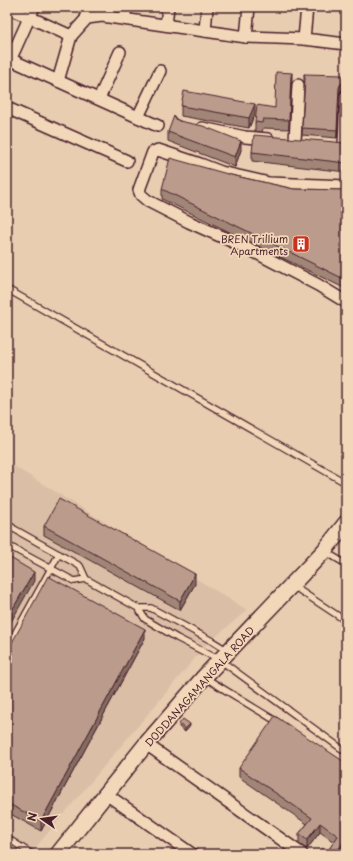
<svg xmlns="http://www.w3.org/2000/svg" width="353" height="861" viewBox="0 0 353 861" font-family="'Playpen Sans',sans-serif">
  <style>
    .built { fill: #dabea6 }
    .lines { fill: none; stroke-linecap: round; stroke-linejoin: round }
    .lane-casing { stroke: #4a1f2b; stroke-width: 8 }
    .street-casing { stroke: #4a1f2b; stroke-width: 14 }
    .secondary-casing { stroke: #4a1f2b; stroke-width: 18 }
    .lane { stroke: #f2d8b9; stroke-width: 5.5 }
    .street { stroke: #f2d8b9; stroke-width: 11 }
    .secondary { stroke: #f2d8b9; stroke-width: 15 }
    .wall { fill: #a18678; stroke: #4a1f2b }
    .shaded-wall { fill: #836d62; stroke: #4a1f2b }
    .building { fill: #bb9c8c; stroke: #4a1f2b }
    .labels { text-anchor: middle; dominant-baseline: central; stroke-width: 3.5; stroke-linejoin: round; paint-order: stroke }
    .poi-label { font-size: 10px; fill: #4a1f2b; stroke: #f2d8b9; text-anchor: end }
    .street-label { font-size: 10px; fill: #4a1f2b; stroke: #f2d8b9 }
  </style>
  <rect width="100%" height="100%" fill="#e8cdb1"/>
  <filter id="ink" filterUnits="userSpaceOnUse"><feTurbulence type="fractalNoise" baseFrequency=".025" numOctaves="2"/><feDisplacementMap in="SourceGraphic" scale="8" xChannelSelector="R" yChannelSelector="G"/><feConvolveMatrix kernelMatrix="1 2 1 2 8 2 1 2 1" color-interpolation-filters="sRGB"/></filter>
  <g filter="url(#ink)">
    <path class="built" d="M 7,462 L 247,610 L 206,645 L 30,854 L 7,854 Z"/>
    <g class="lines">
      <defs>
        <g id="lane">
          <path d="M 7,289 L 346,483"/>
          <path d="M 7,525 L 80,566 L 86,579 L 138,608 L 145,619 L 177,638 L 220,660 L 346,752"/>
          <path d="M 7,535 L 12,527"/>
          <path d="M 7,545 L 74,581 L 86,579"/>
          <path d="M 324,551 L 346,564"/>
          <path d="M 293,586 L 346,621"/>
          <path d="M 138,608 L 151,608 L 212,641 L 228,651"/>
          <path d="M 7,648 L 59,554"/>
          <path d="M 204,677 L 279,723"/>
          <path d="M 7,838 L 32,854"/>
        </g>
        <g id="street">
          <path d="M 85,7 L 87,18"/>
          <path d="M 307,7 L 304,39 L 346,44"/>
          <path d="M 7,8 L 29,17 L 71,36"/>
          <path d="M 124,19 L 126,7"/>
          <path d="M 166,25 L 168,7"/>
          <path d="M 205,31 L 207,7"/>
          <path d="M 246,37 L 249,7"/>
          <path d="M 7,58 L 158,126"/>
          <path d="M 7,67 L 34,7"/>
          <path d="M 58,81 L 71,36 L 87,18 L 102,16 L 246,37 L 304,39"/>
          <path d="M 99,99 L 120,52"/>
          <path d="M 7,108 L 127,161"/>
          <path d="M 138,117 L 160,71"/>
          <path d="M 202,128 L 245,137 L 268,139"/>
          <path d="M 295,141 L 298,85"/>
          <path d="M 344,146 L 346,96"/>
          <path d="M 346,186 L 269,183 L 221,172 L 200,164 L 158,150 L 153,152 L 139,190 L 141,195 L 148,201 L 189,222 L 249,249 L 318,285 L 346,302"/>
          <path d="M 146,744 L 302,854"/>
          <path d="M 106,794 L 192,854"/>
        </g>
        <path id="secondary" d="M 58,854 L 146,744 L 204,677 L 324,551 L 346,523"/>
      </defs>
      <use href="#lane" class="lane-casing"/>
      <use href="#street" class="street-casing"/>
      <use href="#secondary" class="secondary-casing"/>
      <use href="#lane" class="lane"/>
      <use href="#street" class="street"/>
      <use href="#secondary" class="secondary"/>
    </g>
    <g class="wall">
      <path d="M 304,74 L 342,90 L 340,92 L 339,95 L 337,138 L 302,135 L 305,84 L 304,81 Z"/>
      <path d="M 292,81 L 291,85 L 289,129 L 263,128 L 262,132 L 255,131 L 255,122 L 275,108 Z"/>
      <path d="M 181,106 L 255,113 L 249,128 L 181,116 Z"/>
      <path d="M 176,119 L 241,150 L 235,167 L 168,141 L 168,132 Z"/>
      <path d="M 346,143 L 346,172 L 252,161 L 252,152 Z"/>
      <path d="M 231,175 L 294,189 L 346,190 L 346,289 L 162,199 L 162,189 Z"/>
      <path d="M 44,526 L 195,584 L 180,610 L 44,535 Z"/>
      <path d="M 346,533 L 346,546 L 344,545 L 344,536 Z"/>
      <path d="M 145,638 L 41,831 L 7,812 L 7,652 Z"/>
      <path d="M 179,724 L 190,726 L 185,732 L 179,727 Z"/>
      <path d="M 346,763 L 346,851 L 345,850 L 342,854 L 318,854 L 327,852 L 334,842 L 320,832 L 307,849 L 299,844 L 299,834 L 307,824 L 239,777 L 239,768 Z"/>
    </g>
    <g class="shaded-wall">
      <path d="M 292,73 L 292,81 L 291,85 L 289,129 L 291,76 Z"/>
      <path d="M 346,82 L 346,89 L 342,90 L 340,92 L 339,95 L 337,138 L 339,88 L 340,85 L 342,83 Z"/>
      <path d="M 255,104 L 255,113 L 249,128 L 249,118 Z"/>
      <path d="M 241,141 L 241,150 L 235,167 L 235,157 Z"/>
      <path d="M 34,572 L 34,581 L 7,629 L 7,619 Z"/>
      <path d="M 195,574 L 195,584 L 180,610 L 180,601 Z"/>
      <path d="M 145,629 L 145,638 L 41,831 L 41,821 Z"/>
      <path d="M 190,724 L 190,726 L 185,732 L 185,729 Z"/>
      <path d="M 320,823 L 320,832 L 307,849 L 307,840 Z"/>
      <path d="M 345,840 L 345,850 L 342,854 L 335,854 Z"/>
    </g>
    <g class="building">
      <path d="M 276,72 L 292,73 L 291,76 L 289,120 L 263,119 L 262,123 L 255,122 L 257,105 L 275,108 Z"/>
      <path d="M 304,74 L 342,75 L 342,76 L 346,76 L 346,82 L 342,83 L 340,85 L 339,88 L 337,130 L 302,128 L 305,78 Z"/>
      <path d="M 184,91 L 255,104 L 249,118 L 181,106 Z"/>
      <path d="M 174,116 L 176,119 L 179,121 L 203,126 L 241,141 L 235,157 L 168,132 Z"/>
      <path d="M 254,135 L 346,143 L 346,163 L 252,152 Z"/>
      <path d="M 170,158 L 231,175 L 294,189 L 346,190 L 346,280 L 162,189 Z"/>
      <path d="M 59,499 L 195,574 L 180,601 L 44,526 Z"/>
      <path d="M 7,556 L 34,572 L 7,619 Z"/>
      <path d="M 48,576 L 145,629 L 41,821 L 7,803 L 7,652 Z"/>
      <path d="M 275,716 L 346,763 L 346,841 L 345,840 L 335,854 L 318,854 L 322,848 L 327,852 L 338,836 L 320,823 L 307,840 L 299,834 L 312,818 L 239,768 Z"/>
      <path d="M 183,719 L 190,724 L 185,729 L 179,724 Z"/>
    </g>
  </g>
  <defs>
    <symbol id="building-square" viewBox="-11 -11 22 22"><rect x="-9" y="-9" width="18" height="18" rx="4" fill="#c8321e" stroke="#f2d8b9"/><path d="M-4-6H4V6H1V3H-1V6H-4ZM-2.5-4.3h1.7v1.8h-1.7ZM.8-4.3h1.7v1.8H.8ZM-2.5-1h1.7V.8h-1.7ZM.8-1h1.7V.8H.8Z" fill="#fff"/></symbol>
  </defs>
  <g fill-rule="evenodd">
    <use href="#building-square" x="291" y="234" width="20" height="20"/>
  </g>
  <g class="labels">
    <g class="poi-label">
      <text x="288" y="238">BREN Trillium<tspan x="288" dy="12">Apartments</tspan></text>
    </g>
    <g class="street-label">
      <text transform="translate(199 686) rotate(-48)">DODDANAGAMANGALA ROAD</text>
    </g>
  </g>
  <rect width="353" height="861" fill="none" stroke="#f2d8b9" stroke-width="24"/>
  <rect x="12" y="12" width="329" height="837" fill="none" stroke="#4a1f2b" stroke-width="1.5" filter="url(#ink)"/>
  <g transform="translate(42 819) rotate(283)" stroke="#f2d8b9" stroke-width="3" paint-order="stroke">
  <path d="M0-3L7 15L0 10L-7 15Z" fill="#4a1f2b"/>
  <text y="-6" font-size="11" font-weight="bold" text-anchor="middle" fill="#4a1f2b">N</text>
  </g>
</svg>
